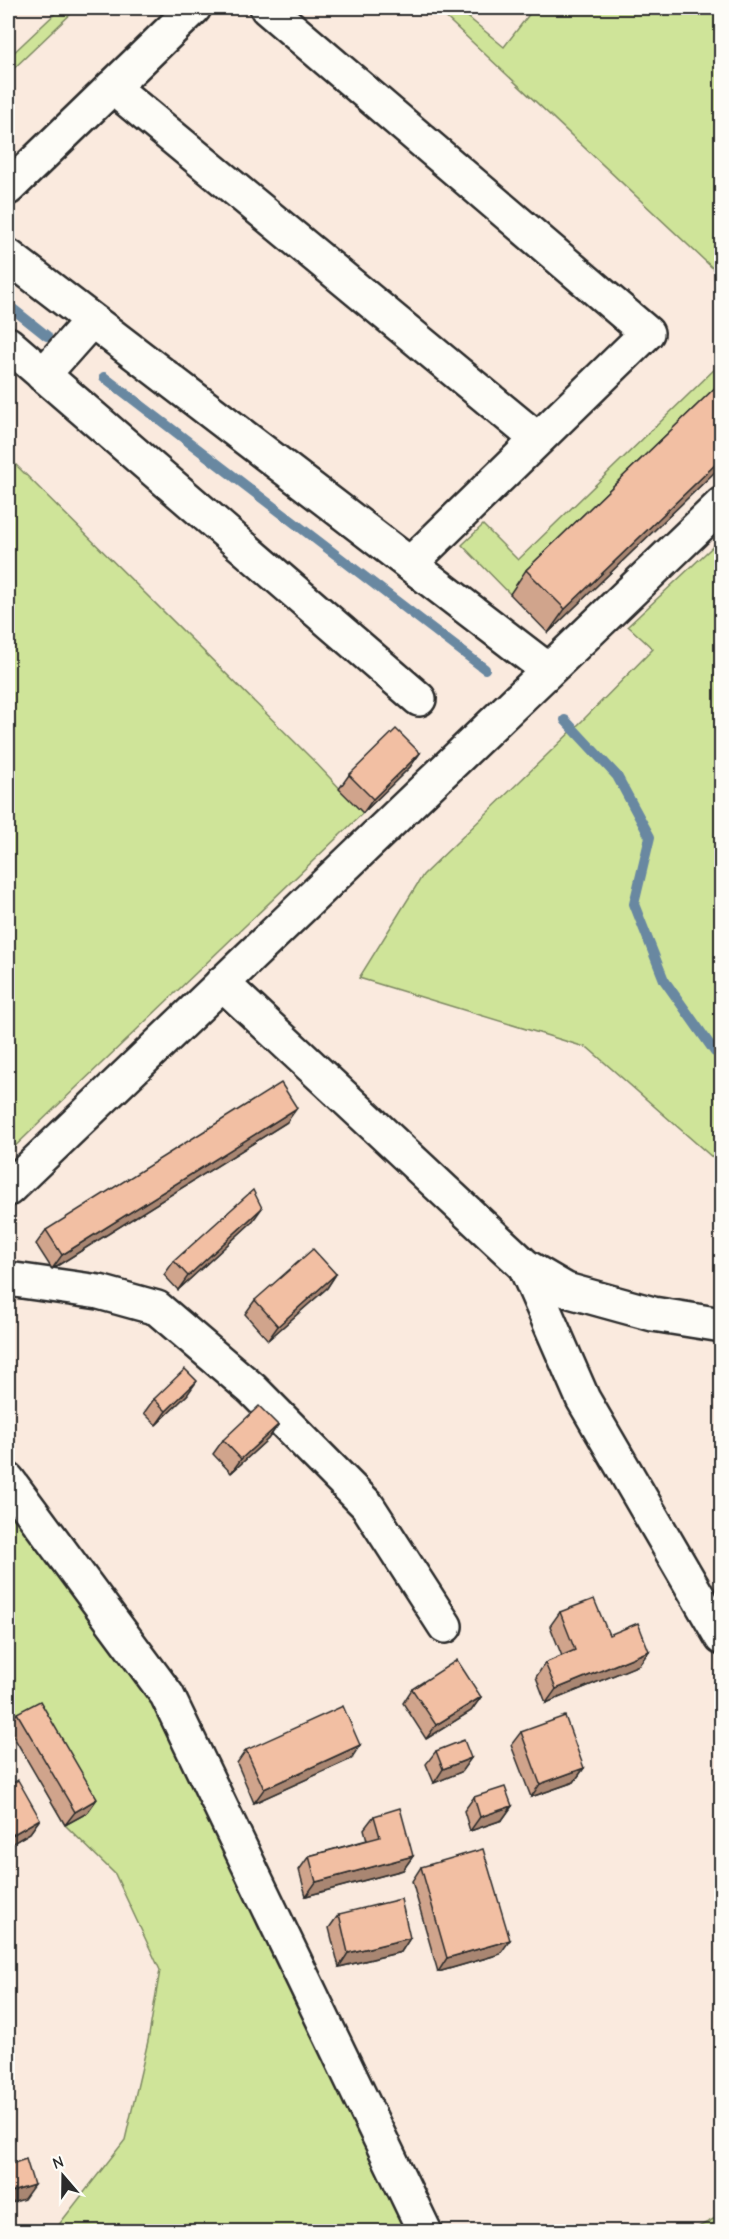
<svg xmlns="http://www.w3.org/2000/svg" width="729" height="2239" viewBox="0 0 729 2239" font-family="'Comic Neue',sans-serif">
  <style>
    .green { fill: #cfe499; stroke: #7d8862; stroke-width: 1.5 }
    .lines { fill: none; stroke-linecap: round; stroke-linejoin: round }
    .stream { stroke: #6988a1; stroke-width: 10 }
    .minor-casing { stroke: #2b2b2b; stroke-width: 38 }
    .minor { stroke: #fdfcf7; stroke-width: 33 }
    .wall { fill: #d0a48c; stroke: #2b2b2b; stroke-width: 1.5 }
    .shaded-wall { fill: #a98672; stroke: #2b2b2b; stroke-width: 1.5 }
    .building { fill: #f2bfa3; stroke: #2b2b2b; stroke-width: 1.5 }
  </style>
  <rect width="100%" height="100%" fill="#faeade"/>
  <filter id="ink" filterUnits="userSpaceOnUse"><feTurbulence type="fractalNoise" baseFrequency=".0167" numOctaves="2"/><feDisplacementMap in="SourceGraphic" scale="12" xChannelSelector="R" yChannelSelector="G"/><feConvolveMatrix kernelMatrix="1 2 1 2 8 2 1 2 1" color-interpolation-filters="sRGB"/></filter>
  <g filter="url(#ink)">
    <g class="green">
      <path d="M 61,8 L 77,8 L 8,74 L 8,58 Z"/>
      <path d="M 436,8 L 457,8 L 504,47 L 534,8 L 721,8 L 721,276 Z"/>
      <path d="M 721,363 L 721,388 L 510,594 L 462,545 L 483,525 L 518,560 Z"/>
      <path d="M 8,457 L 314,761 L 363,813 L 8,1153 Z"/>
      <path d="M 721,539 L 721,1165 L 588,1048 L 359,978 L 423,875 L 582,721 L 653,649 L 628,626 Z"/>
      <path d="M 8,1480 L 167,1695 L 425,2231 L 54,2231 L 125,2140 L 148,2041 L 160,1970 L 115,1874 L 65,1825 L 8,1726 Z"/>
      <path d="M 721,2215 L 721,2231 L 691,2231 Z"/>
    </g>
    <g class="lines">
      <g class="stream">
        <path d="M 8,305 L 47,336"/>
        <path d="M 104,377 L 485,669"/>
        <path d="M 565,720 L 617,776 L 650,837 L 634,904 L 664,980 L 715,1052 L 722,1055"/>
      </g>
      <defs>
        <g id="minor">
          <path d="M 267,8 L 647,333 L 410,564"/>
          <path d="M 112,87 L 537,439"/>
          <path d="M 8,188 L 194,8"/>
          <path d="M 8,256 L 548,670"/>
          <path d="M 8,344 L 419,699"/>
          <path d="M 43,375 L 91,321"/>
          <path d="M 222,983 L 525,1266 L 566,1290 L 653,1314 L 722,1325"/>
          <path d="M 8,1189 L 722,504"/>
          <path d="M 525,1266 L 583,1399 L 722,1638"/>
          <path d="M 8,1279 L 99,1292 L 157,1308 L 252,1389 L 367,1505 L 445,1626"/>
          <path d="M 8,1480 L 167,1695 L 425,2232"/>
        </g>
      </defs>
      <use href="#minor" class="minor-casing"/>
      <use href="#minor" class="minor"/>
    </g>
    <g class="wall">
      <path d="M 504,8 L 516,8 L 509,13 Z"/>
      <path d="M 722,381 L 722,465 L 548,633 L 510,594 L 526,570 Z"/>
      <path d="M 420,753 L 410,767 L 363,813 L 339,789 L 349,775 Z"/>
      <path d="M 287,1122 L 52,1269 L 36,1244 L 46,1230 Z"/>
      <path d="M 252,1222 L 178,1290 L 164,1275 L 174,1261 Z"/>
      <path d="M 336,1274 L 327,1288 L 268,1340 L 245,1314 L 255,1300 Z"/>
      <path d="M 187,1395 L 156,1425 L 144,1413 L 154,1399 Z"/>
      <path d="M 278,1425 L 268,1439 L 231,1473 L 213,1454 L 223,1440 Z"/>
      <path d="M 560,1612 L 609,1635 L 649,1651 L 639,1665 L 546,1703 L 536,1677 L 545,1663 L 562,1656 L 550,1626 Z"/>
      <path d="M 412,1689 L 481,1697 L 471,1711 L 426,1739 L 403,1703 Z"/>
      <path d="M 17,1713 L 87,1813 L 65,1825 L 8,1727 Z"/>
      <path d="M 521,1732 L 584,1768 L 574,1782 L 531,1797 L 511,1745 Z"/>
      <path d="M 246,1750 L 351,1759 L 254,1803 L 237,1763 Z"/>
      <path d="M 436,1751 L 471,1758 L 461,1772 L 434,1783 L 426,1764 Z"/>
      <path d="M 8,1786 L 40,1819 L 30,1833 L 8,1846 Z"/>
      <path d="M 474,1797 L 512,1806 L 502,1820 L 470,1831 L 464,1811 Z"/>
      <path d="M 374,1816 L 413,1856 L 403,1870 L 306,1896 L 299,1870 L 309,1856 L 367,1840 L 364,1829 Z"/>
      <path d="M 421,1867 L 500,1954 L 438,1972 L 412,1881 Z"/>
      <path d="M 339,1914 L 410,1938 L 401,1952 L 339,1967 L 329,1928 Z"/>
    </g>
    <g class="shaded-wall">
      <path d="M 722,458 L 722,465 L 548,633 L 565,609 Z"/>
      <path d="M 420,753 L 410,767 L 363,813 L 373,799 Z"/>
      <path d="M 297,1108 L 287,1122 L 52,1269 L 62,1255 Z"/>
      <path d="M 262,1208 L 252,1222 L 178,1290 L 188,1276 Z"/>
      <path d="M 336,1274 L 327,1288 L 268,1340 L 278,1326 Z"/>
      <path d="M 197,1381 L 187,1395 L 156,1425 L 166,1411 Z"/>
      <path d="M 278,1425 L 268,1439 L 231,1473 L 241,1459 Z"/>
      <path d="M 649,1651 L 639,1665 L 546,1703 L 556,1689 Z"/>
      <path d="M 481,1697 L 471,1711 L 426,1739 L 436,1725 Z"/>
      <path d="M 360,1745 L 351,1759 L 254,1803 L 264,1789 Z"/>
      <path d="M 471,1758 L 461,1772 L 434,1783 L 443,1769 Z"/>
      <path d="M 584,1768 L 574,1782 L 531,1797 L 540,1784 Z"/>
      <path d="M 97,1799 L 87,1813 L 65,1825 L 75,1812 Z"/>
      <path d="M 512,1806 L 502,1820 L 470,1831 L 480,1817 Z"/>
      <path d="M 40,1819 L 30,1833 L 8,1846 L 8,1841 L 12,1835 Z"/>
      <path d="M 413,1856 L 403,1870 L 306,1896 L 316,1882 Z"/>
      <path d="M 410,1938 L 401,1952 L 339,1967 L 348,1953 Z"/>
      <path d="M 510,1940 L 500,1954 L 438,1972 L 447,1958 Z"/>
      <path d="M 34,2185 L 24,2199 L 8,2204 L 8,2193 Z"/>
    </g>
    <g class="building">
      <path d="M 722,381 L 722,458 L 565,609 L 526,570 Z"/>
      <path d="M 396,729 L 420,753 L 373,799 L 349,775 Z"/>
      <path d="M 281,1083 L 297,1108 L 62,1255 L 46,1230 Z"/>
      <path d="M 253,1190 L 262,1208 L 188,1276 L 174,1261 Z"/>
      <path d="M 313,1249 L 336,1274 L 278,1326 L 255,1300 Z"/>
      <path d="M 185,1369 L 197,1381 L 166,1411 L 154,1399 Z"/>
      <path d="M 259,1406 L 278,1425 L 241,1459 L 223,1440 Z"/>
      <path d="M 594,1599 L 609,1635 L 638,1623 L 649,1651 L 556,1689 L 545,1663 L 575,1650 L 560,1612 Z"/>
      <path d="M 457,1660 L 481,1697 L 436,1725 L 412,1689 Z"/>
      <path d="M 40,1701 L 97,1799 L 75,1812 L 17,1713 Z"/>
      <path d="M 343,1706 L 360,1745 L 264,1789 L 246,1750 Z"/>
      <path d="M 565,1716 L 584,1768 L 540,1784 L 521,1732 Z"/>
      <path d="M 464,1740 L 471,1758 L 443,1769 L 436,1751 Z"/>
      <path d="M 18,1780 L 40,1819 L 12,1835 L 8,1827 L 8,1786 Z"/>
      <path d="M 505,1787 L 512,1806 L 480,1817 L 474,1797 Z"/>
      <path d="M 400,1808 L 413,1856 L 316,1882 L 309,1856 L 380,1837 L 374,1816 Z"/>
      <path d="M 483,1849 L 510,1940 L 447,1958 L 421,1867 Z"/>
      <path d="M 401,1899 L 410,1938 L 348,1953 L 339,1914 Z"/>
      <path d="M 26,2159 L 34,2185 L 8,2193 L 8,2165 Z"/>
    </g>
  </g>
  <rect width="729" height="2239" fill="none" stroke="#fdfcf7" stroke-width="30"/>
  <rect x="15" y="15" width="699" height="2209" fill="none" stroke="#2b2b2b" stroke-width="2" filter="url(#ink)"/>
  <g transform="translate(63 2176) rotate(340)" stroke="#fdfcf7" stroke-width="4.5" paint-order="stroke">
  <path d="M0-4.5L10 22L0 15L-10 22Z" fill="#2b2b2b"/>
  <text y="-9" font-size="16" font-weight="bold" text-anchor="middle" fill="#2b2b2b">N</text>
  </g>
</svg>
